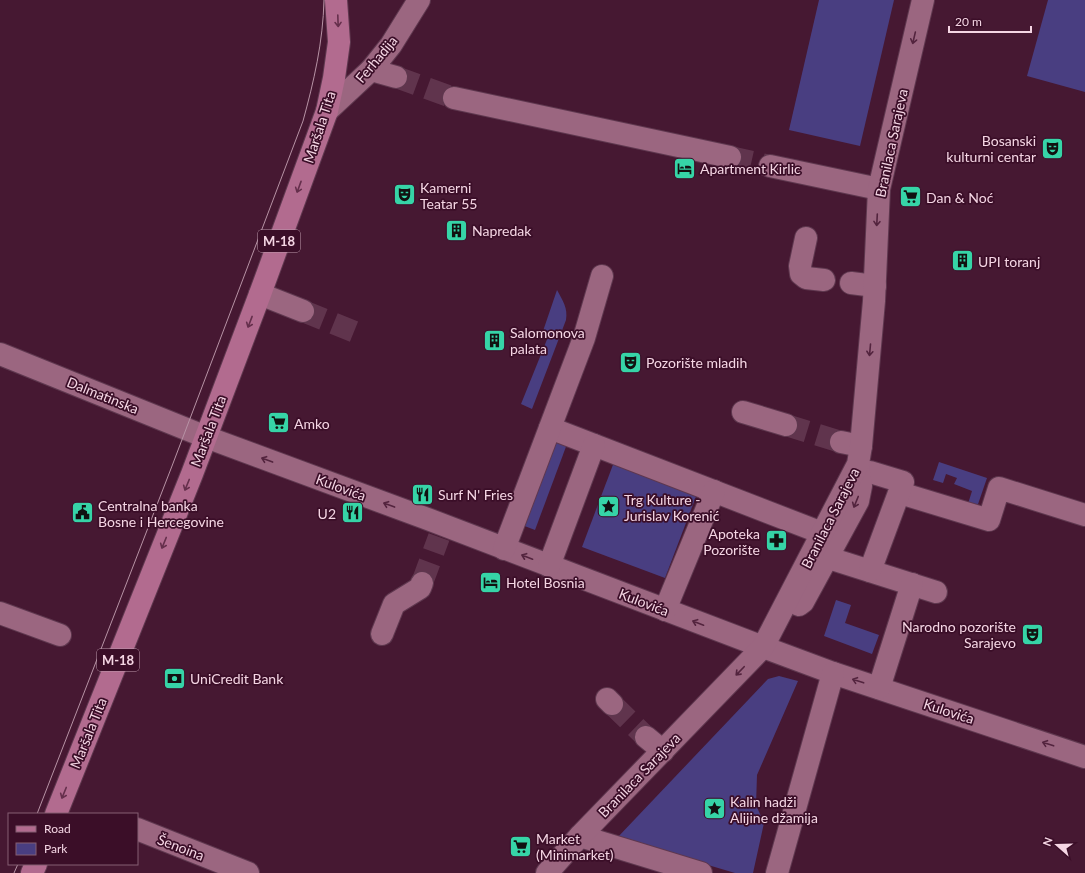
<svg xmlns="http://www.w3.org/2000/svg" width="1085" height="873" viewBox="0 0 1085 873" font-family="Lato,sans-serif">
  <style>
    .green { fill: #493e81 }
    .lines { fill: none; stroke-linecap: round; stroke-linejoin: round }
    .minor-tunnel { stroke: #60344d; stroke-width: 22; stroke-dasharray: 22 11; stroke-linecap: butt }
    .minor-casing { stroke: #5f384f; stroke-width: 24 }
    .major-casing { stroke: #5f384f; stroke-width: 24 }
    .minor { stroke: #9b6680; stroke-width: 22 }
    .major { stroke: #b26b8f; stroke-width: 22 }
    .tram { stroke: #b793a5; stroke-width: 1 }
    .oneway { stroke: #652f4c }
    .oneway2 { stroke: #53243e }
    .labels { text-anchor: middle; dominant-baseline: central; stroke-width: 3.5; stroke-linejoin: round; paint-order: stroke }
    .shield { fill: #3b0e28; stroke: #bd9aac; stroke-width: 1 }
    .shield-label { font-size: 13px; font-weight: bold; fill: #f5d6e4 }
    .street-label { font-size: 14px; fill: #f5d6e4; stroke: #3b0e28 }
    .poi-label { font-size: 14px; fill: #f5d6e4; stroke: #3b0e28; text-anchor: start }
  </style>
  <rect width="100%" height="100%" fill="#461832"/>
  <g class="green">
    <path d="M 819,0 L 894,0 L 860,146 L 789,130 Z"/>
    <path d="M 1048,0 L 1085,0 L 1085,92 L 1027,76 Z"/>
    <path d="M 557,290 C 563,301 568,308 566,320 L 532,409 L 521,404 L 548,337 L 542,334 Z"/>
    <path d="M 547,436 L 567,444 L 535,530 L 514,522 Z"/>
    <path d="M 614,462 L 697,494 L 665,578 L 582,547 Z"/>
    <path d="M 939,462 L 987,478 L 976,510 L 967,507 L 972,491 L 954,484 L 957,478 L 946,474 L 943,483 L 933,480 Z"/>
    <path d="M 836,600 L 851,605 L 845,623 L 879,635 L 872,654 L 824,636 Z"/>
    <path d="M 779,676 L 798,681 L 757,775 L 756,805 L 764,823 L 753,873 L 735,873 L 617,838 L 768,679 Z"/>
  </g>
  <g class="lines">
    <g class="minor-tunnel">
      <path d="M 396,77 L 454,98"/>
      <path d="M 730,157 L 770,166"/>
      <path d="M 303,311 L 360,334"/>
      <path d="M 786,425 L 841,442"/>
      <path d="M 422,583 L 439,537"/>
      <path d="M 612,704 L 646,737"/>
    </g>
    <defs>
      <g id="minor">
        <path d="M 371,70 L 396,77"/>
        <path d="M 454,98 L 730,157"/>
        <path d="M 327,111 L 371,70 L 391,45 L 419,0"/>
        <path d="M 770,166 L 879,189"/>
        <path d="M 806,238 L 800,266 L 801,274 L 806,278 L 824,280"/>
        <path d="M 851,283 L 875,286"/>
        <path d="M 260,294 L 303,311"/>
        <path d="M 0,354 L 206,437 L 425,518 L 763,647 L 833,673 L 1085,757"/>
        <path d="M 743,412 L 786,425"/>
        <path d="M 550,428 L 822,533"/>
        <path d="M 841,442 L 861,446"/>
        <path d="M 900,493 L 989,520 L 999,488 L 1085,515"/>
        <path d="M 504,549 L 584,338 L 602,276"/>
        <path d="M 832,559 L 936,592"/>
        <path d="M 549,566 L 594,445"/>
        <path d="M 870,571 L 903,482 L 870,472"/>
        <path d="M 799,605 L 803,602 L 858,501 L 861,486 L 858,466"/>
        <path d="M 665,610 L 714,491"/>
        <path d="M 0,613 L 60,635"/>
        <path d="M 382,634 L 394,604 L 420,588 L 422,583"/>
        <path d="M 879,688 L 912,584"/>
        <path d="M 607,699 L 612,704"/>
        <path d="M 646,737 L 663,751"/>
        <path d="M 137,829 L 248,873"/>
        <path d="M 580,836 L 701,873"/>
        <path d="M 547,873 L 580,836 L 763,647 L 858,464 L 861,446 L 874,301 L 879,189 L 923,0"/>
        <path d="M 777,873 L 833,673"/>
      </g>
      <g id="major">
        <path d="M 56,814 L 192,474 L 260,294 L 327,111 L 334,78 L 339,42 L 336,0"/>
        <path d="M 32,873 L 36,864"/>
      </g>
    </defs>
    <use href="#minor" class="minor-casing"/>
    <use href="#major" class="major-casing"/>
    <use href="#minor" class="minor"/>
    <use href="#major" class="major"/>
    <g class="tram">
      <path d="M 37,814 L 172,466 L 303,121 C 314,81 323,42 324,0"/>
      <path d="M 14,873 L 18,864"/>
    </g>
  </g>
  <defs><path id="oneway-shaft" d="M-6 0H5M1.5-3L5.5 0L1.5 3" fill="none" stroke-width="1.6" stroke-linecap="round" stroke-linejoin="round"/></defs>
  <g class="oneway">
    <use href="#oneway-shaft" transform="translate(338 21) rotate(88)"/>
    <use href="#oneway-shaft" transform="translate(299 187) rotate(110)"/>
    <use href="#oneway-shaft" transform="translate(250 322) rotate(111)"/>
    <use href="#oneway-shaft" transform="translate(187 485) rotate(112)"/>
    <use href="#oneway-shaft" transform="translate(164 543) rotate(112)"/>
    <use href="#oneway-shaft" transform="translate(64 793) rotate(112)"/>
  </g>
  <g class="oneway2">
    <use href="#oneway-shaft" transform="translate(914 38) rotate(103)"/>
    <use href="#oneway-shaft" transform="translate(877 220) rotate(93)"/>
    <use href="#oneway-shaft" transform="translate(870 350) rotate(95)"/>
    <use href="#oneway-shaft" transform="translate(267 460) rotate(-160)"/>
    <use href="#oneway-shaft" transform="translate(856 502) rotate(112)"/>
    <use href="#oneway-shaft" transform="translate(389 505) rotate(-160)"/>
    <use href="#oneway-shaft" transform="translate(527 557) rotate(-159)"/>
    <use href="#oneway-shaft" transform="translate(698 623) rotate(-159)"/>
    <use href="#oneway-shaft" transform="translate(740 671) rotate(134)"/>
    <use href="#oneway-shaft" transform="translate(858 681) rotate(-162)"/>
    <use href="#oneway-shaft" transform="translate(1048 744) rotate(-162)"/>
  </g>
  <defs>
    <symbol id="theatre-square" viewBox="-11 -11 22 22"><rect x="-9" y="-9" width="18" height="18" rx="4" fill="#36d4a7" stroke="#3b0e28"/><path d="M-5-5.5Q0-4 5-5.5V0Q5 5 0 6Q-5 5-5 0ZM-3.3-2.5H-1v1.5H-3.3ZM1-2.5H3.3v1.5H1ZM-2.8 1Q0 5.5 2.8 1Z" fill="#111"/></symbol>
    <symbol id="hotel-square" viewBox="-11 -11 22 22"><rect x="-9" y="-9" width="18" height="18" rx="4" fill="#36d4a7" stroke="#3b0e28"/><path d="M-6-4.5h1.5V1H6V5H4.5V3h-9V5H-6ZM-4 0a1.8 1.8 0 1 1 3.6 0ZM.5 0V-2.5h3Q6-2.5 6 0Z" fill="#111"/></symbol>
    <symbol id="supermarket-square" viewBox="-11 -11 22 22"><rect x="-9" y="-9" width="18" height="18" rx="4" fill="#36d4a7" stroke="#3b0e28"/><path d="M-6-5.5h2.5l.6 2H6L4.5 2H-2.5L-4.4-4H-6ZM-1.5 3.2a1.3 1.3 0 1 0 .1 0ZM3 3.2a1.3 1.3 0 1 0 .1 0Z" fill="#111"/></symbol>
    <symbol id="building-square" viewBox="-11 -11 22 22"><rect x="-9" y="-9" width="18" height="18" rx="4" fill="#36d4a7" stroke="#3b0e28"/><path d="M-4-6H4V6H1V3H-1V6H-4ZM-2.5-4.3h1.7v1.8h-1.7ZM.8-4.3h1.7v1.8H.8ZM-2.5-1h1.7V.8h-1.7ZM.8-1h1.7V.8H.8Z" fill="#111"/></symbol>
    <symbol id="restaurant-square" viewBox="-11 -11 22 22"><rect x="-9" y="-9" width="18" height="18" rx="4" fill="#36d4a7" stroke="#3b0e28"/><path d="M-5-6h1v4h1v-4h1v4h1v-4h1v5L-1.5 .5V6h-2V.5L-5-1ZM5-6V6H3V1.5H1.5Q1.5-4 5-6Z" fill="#111"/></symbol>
    <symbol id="sight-square" viewBox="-11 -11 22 22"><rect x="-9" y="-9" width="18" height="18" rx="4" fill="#36d4a7" stroke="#3b0e28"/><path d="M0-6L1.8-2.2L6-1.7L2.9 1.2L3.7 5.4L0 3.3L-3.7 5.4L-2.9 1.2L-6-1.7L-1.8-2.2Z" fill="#111"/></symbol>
    <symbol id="civic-square" viewBox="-11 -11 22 22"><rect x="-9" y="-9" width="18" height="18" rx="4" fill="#36d4a7" stroke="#3b0e28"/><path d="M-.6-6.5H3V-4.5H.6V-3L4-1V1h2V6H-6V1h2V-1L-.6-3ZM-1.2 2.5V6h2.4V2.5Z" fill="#111"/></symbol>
    <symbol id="pharmacy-square" viewBox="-11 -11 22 22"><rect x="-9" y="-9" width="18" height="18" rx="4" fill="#36d4a7" stroke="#3b0e28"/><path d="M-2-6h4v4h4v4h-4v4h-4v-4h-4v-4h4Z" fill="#111"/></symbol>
    <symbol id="bank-square" viewBox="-11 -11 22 22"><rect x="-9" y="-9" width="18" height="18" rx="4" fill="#36d4a7" stroke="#3b0e28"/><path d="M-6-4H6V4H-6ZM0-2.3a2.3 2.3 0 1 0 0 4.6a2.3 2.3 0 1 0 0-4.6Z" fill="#111"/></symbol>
  </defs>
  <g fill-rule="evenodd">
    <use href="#theatre-square" x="1040" y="136" width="25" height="25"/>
    <use href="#hotel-square" x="672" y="156" width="25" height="25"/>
    <use href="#theatre-square" x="392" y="182" width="25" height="25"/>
    <use href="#supermarket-square" x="898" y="184" width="25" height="25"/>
    <use href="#building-square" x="444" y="218" width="25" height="25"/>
    <use href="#building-square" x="950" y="248" width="25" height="25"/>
    <use href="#building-square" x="482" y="328" width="25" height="25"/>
    <use href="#theatre-square" x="618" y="350" width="25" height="25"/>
    <use href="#supermarket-square" x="266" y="410" width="25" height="25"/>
    <use href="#restaurant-square" x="410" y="482" width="25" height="25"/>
    <use href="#sight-square" x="596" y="494" width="25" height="25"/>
    <use href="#civic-square" x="70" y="500" width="25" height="25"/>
    <use href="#restaurant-square" x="340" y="500" width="25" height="25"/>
    <use href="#pharmacy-square" x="764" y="528" width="25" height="25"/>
    <use href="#hotel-square" x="478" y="570" width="25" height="25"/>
    <use href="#theatre-square" x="1020" y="622" width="25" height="25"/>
    <use href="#bank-square" x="162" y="666" width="25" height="25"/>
    <use href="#sight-square" x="702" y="796" width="25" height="25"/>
    <use href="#supermarket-square" x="508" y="834" width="25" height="25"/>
  </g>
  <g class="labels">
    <g class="shield">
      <rect x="258" y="230" width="42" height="22" rx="3"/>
      <rect x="97" y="649" width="42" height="22" rx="3"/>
    </g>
    <g class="shield-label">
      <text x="279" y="241">M-18</text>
      <text x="118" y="660">M-18</text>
    </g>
    <g class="street-label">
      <text transform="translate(376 59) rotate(-50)">Ferhadija</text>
      <text transform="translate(319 127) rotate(-72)">Maršala Tita</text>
      <text transform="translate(891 143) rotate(-78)">Branilaca Sarajeva</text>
      <text transform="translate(103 395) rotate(22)">Dalmatinska</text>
      <text transform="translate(208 431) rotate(-69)">Maršala Tita</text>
      <text transform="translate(341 487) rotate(20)">Kulovića</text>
      <text transform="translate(830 518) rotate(-63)">Branilaca Sarajeva</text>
      <text transform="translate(644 602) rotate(21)">Kulovića</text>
      <text transform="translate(949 711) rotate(18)">Kulovića</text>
      <text transform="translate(88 733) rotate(-68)">Maršala Tita</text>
      <text transform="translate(639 775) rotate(-46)">Branilaca Sarajeva</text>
      <text transform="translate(181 847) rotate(21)">Šenoina</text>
    </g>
    <g class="poi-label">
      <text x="1036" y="140" text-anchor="end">Bosanski<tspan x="1036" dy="16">kulturni centar</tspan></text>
      <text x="700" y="168">Apartment Kirlic</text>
      <text x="420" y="187">Kamerni<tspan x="420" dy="16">Teatar 55</tspan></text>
      <text x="926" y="197">Dan &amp; Noć</text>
      <text x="472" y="230">Napredak</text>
      <text x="978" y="261">UPI toranj</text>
      <text x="510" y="332">Salomonova<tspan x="510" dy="16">palata</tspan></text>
      <text x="646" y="362">Pozorište mladih</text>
      <text x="294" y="423">Amko</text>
      <text x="438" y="494">Surf N' Fries</text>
      <text x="624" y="499">Trg Kulture -<tspan x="624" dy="16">Jurislav Korenić</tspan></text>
      <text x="98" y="505">Centralna banka<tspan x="98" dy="16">Bosne i Hercegovine</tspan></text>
      <text x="336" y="513" text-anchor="end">U2</text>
      <text x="760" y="533" text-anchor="end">Apoteka<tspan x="760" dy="16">Pozorište</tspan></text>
      <text x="506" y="582">Hotel Bosnia</text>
      <text x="1016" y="626" text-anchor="end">Narodno pozorište<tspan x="1016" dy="16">Sarajevo</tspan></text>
      <text x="190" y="678">UniCredit Bank</text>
      <text x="730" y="801">Kalin hadži<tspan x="730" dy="16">Alijine džamija</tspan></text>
      <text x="536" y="838">Market<tspan x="536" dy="16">(Minimarket)</tspan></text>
    </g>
  </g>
  <rect x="8" y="813" width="130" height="52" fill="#3b0e28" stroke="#855e73"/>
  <rect x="16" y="826" width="20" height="6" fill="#b26b8f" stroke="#855e73"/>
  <text x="44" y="833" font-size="12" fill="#f5d6e4">Road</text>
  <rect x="16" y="843" width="20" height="12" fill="#493e81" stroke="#855e73"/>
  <text x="44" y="853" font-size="12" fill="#f5d6e4">Park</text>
  <g transform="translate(1057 845) rotate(290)" stroke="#3b0e28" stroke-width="3" paint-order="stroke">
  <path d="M0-3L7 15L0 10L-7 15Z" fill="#f5d6e4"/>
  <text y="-6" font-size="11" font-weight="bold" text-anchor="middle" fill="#f5d6e4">N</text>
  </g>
  <path d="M949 26v6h82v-6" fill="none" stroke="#f5d6e4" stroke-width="2"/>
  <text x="955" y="26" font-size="12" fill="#f5d6e4" stroke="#3b0e28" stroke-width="3" paint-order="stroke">20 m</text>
</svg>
